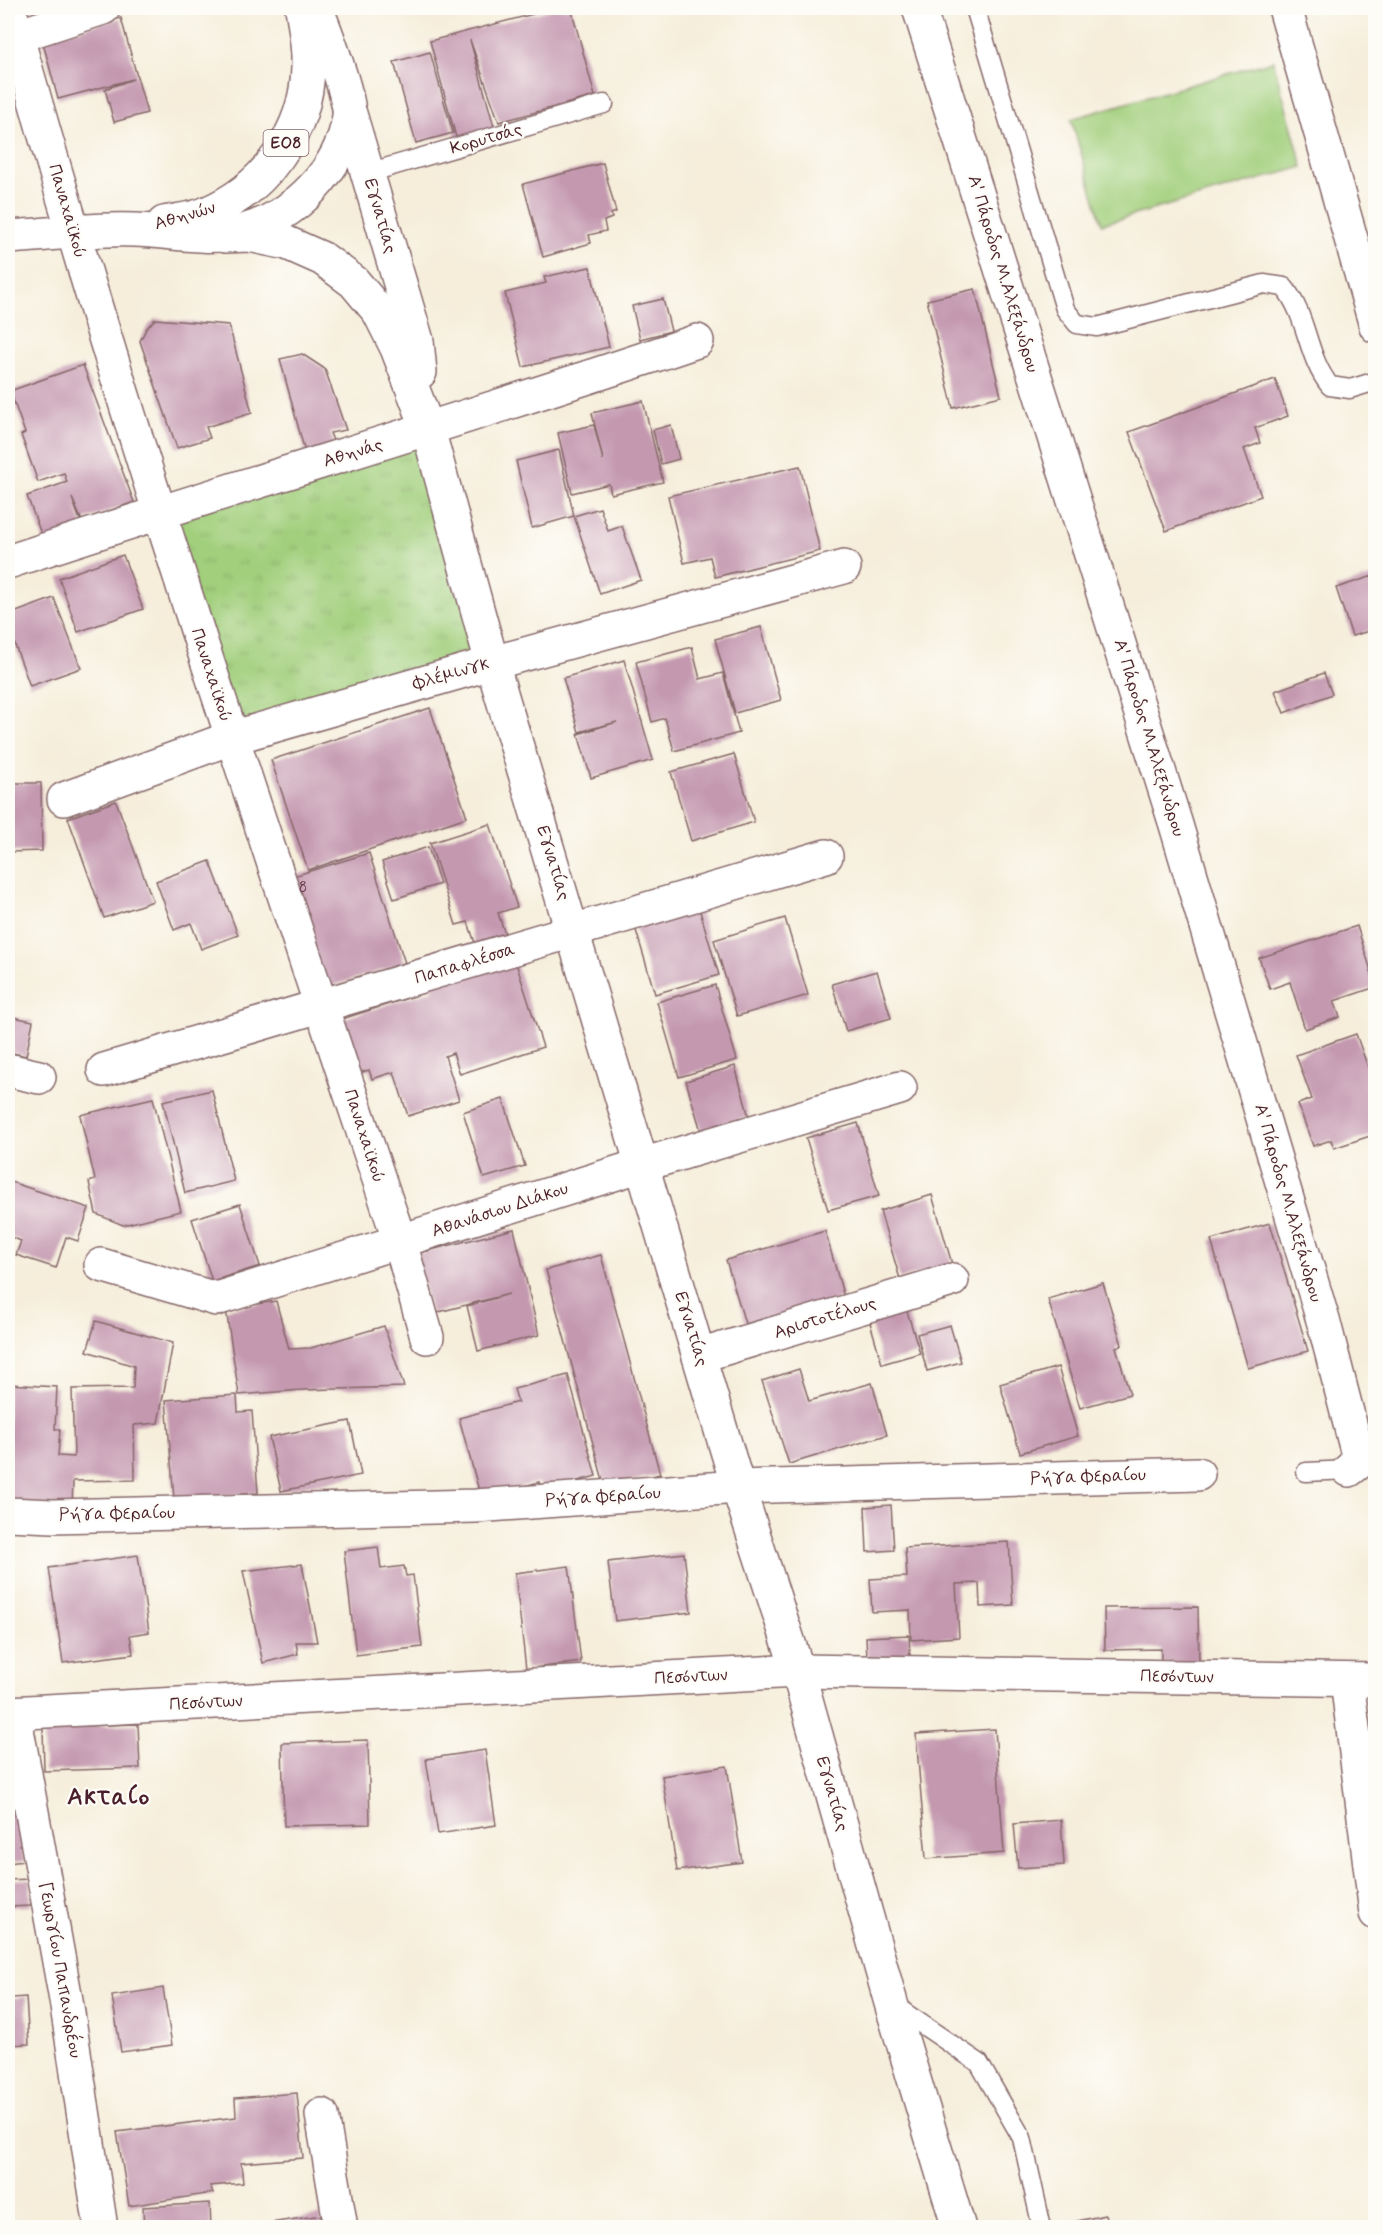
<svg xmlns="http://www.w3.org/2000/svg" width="1383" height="2235" viewBox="0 0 1383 2235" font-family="Mynerve,sans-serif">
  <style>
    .green { fill: #a1cf7c; stroke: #767754; stroke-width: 1.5 }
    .park { fill: url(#park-tufts); stroke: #767754; stroke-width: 1.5 }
    .building { fill: #c499b0 }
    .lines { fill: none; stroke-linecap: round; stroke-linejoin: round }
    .lane-casing { stroke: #866769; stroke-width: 21 }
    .street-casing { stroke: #866769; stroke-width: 36 }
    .secondary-casing { stroke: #866769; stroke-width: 36 }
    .primary-casing { stroke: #866769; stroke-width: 36 }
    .lane { stroke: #fff; stroke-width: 18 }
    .street { stroke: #fff; stroke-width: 33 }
    .secondary { stroke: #fff; stroke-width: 33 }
    .primary { stroke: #fff; stroke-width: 33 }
    .labels { text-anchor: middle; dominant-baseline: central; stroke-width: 4.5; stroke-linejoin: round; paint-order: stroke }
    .number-label { font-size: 15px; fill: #683e4c }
    .shield { fill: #fdfcf7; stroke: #806168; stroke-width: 1.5 }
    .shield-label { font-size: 16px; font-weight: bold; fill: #4a1f2b }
    .street-label { font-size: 18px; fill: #4a1f2b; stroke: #fdfcf7 }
    .district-label { font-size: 24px; font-weight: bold; letter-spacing: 1.5px; fill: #4a1f2b; stroke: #fdfcf7 }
  </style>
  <defs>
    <pattern id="park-tufts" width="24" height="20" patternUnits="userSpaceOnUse" patternTransform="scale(1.5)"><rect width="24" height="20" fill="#a1cf7c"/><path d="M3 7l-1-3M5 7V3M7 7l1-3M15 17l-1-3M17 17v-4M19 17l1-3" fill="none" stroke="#8cb16b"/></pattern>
  </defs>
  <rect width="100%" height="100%" fill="#fdfcf7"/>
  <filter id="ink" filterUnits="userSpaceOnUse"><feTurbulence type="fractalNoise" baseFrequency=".0167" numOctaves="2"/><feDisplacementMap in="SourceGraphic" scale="12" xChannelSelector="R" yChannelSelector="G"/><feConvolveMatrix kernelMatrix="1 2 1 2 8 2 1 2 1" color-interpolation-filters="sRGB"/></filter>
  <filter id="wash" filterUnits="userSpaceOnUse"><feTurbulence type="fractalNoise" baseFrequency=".008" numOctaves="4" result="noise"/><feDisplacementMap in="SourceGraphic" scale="24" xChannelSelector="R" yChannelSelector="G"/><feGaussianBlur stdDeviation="1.35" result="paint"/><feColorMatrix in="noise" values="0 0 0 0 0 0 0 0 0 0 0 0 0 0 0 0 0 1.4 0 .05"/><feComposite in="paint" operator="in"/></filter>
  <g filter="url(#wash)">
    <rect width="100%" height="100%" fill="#f6eedb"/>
    <path class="green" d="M 1273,61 L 1303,167 L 1102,224 L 1071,119 Z"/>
    <path class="park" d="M 428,429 L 492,663 L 231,738 L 158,512 Z"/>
    <g id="blocks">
      <g class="building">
        <path d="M 556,8 L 571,8 L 595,96 L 499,122 L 470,40 L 495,130 L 457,141 L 430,41 Z"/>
        <path d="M 121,18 L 147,113 L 114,122 L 105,89 L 133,79 L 58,99 L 42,39 Z"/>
        <path d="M 430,52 L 453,133 L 416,143 L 394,62 Z"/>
        <path d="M 603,163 L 616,212 L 611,214 L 612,218 L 604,221 L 606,231 L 589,235 L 591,243 L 543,257 L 523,184 Z"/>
        <path d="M 590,267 L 609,347 L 523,367 L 505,293 L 546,283 L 544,277 Z"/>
        <path d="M 975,289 L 1001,396 L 953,408 L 927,300 Z"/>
        <path d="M 663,299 L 671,331 L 640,339 L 632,306 Z"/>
        <path d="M 155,319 L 229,325 L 252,413 L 206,427 L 210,438 L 177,448 L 140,341 L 146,329 Z"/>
        <path d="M 302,354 L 325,369 L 346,430 L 330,433 L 336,448 L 306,456 L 280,359 Z"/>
        <path d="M 83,365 L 134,502 L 82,521 L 72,498 L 83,528 L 44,542 L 27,496 L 67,482 L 64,473 L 38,482 L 21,435 L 25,433 L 10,391 Z"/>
        <path d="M 1275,379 L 1288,416 L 1255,428 L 1260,443 L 1244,449 L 1261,496 L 1166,531 L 1129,432 Z"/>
        <path d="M 643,401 L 663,482 L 611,494 L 609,484 L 572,493 L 558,433 L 594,425 L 603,460 L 592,413 Z"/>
        <path d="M 671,425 L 679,459 L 661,464 L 653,430 Z"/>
        <path d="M 559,450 L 574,516 L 532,528 L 516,461 Z"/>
        <path d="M 800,466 L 820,551 L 715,577 L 710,557 L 684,563 L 668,496 Z"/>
        <path d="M 600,508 L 608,531 L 622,526 L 641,580 L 600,594 L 574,516 Z"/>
        <path d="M 123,555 L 143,609 L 78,632 L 59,578 Z"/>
        <path d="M 1373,576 L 1376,585 L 1376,629 L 1352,636 L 1336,588 Z"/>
        <path d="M 54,598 L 81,668 L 30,686 L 8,626 L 8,615 Z"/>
        <path d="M 761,627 L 781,700 L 735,713 L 715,639 Z"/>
        <path d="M 692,647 L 700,679 L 723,673 L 739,733 L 674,751 L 665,718 L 652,722 L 636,662 Z"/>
        <path d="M 624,660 L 653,760 L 591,778 L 578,734 L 617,722 L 579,732 L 563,678 Z"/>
        <path d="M 1324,673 L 1332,694 L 1284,713 L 1275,691 Z"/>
        <path d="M 430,708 L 467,817 L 308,870 L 271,760 Z"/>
        <path d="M 734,754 L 754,822 L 691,841 L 671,772 Z"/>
        <path d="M 8,783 L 41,783 L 42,851 L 8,852 Z"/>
        <path d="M 116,801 L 153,901 L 104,918 L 68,818 Z"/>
        <path d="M 490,824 L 517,907 L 498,913 L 507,940 L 477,949 L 468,922 L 456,925 L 430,843 Z"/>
        <path d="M 428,847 L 440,884 L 394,899 L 382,862 Z"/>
        <path d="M 369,853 L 405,963 L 323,989 L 287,878 Z"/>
        <path d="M 210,861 L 238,935 L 201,949 L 191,923 L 174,930 L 156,881 Z"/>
        <path d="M 699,908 L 719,975 L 655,994 L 635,927 Z"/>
        <path d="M 785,918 L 808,995 L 737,1016 L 714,940 Z"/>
        <path d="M 1357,926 L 1376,987 L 1334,1001 L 1340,1017 L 1305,1029 L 1290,982 L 1270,989 L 1259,958 Z"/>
        <path d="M 516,963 L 543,1047 L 460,1074 L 453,1053 L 445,1056 L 459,1100 L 408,1116 L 394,1072 L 372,1079 L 369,1070 L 359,1073 L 342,1019 L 433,990 L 431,984 Z"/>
        <path d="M 877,971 L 891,1018 L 846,1031 L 832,984 Z"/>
        <path d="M 715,985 L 737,1060 L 679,1077 L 657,1002 Z"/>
        <path d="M 8,1016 L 33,1021 L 26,1056 L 8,1052 Z"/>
        <path d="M 1356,1034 L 1376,1090 L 1376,1115 L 1372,1117 L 1376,1134 L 1334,1148 L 1331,1140 L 1313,1146 L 1298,1104 L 1312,1099 L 1296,1055 Z"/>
        <path d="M 735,1066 L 749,1117 L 701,1131 L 686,1081 Z"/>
        <path d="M 212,1090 L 234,1181 L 185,1193 L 163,1101 Z"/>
        <path d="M 153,1098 L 181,1211 L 123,1225 L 96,1214 L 89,1182 L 95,1180 L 80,1115 Z"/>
        <path d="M 503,1099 L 525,1166 L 484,1178 L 463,1112 Z"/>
        <path d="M 858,1123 L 879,1196 L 828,1210 L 806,1138 Z"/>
        <path d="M 8,1181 L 89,1208 L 78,1241 L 66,1237 L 56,1268 L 16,1255 L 21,1241 L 8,1236 Z"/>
        <path d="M 932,1195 L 952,1264 L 900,1279 L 880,1211 Z"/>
        <path d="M 240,1204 L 260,1266 L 212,1281 L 192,1219 Z"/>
        <path d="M 1270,1223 L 1308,1351 L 1248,1368 L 1211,1240 Z"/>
        <path d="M 514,1229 L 539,1335 L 478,1351 L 467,1306 L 509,1294 L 431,1314 L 415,1254 Z"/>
        <path d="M 825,1231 L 844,1297 L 747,1330 L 726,1260 Z"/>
        <path d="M 601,1255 L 660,1474 L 605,1488 L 546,1270 Z"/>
        <path d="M 1103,1283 L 1122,1345 L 1116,1347 L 1130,1394 L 1080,1408 L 1048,1299 Z"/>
        <path d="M 276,1301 L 289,1349 L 311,1348 L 384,1326 L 404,1387 L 302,1390 L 239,1395 L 226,1309 Z"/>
        <path d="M 906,1308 L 920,1353 L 882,1364 L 869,1319 Z"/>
        <path d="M 96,1321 L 173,1343 L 158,1423 L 134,1425 L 135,1480 L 73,1481 L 72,1508 L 8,1504 L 8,1384 L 57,1387 L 55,1429 L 60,1429 L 58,1456 L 74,1457 L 72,1389 L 133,1388 L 134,1366 L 87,1351 Z"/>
        <path d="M 950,1325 L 961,1362 L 927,1371 L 917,1334 Z"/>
        <path d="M 1058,1367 L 1078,1436 L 1020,1453 L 1000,1384 Z"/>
        <path d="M 799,1369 L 809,1401 L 872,1383 L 887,1435 L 789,1464 L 762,1381 Z"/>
        <path d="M 568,1375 L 596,1476 L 542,1491 L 539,1482 L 481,1498 L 459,1418 L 518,1402 L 514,1389 Z"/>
        <path d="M 237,1395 L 238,1412 L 252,1411 L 258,1493 L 174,1499 L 166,1400 Z"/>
        <path d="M 350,1421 L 361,1475 L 281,1491 L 269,1437 Z"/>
        <path d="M 891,1505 L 894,1550 L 867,1552 L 865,1507 Z"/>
        <path d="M 1009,1542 L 1013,1605 L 980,1607 L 979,1583 L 956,1584 L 959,1637 L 911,1640 L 910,1610 L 872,1612 L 870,1579 L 907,1577 L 905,1548 Z"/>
        <path d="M 378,1547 L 381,1569 L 404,1566 L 406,1576 L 413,1575 L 422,1647 L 356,1655 L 344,1551 Z"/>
        <path d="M 684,1553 L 691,1612 L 615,1621 L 608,1562 Z"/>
        <path d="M 138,1555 L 149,1632 L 130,1635 L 133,1654 L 63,1663 L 49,1568 Z"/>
        <path d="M 302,1564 L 317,1642 L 296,1642 L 298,1654 L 263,1663 L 243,1571 Z"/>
        <path d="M 569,1566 L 581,1662 L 526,1669 L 515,1573 Z"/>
        <path d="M 1198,1607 L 1199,1664 L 1161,1664 L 1161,1649 L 1105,1650 L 1104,1608 Z"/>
        <path d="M 909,1635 L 910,1657 L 867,1659 L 866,1637 Z"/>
        <path d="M 138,1724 L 140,1768 L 44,1771 L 43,1727 Z"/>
        <path d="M 995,1729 L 1004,1853 L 926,1859 L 916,1734 Z"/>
        <path d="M 368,1740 L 370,1824 L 284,1826 L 282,1743 Z"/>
        <path d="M 485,1750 L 496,1825 L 438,1834 L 426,1759 Z"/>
        <path d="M 727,1766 L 742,1862 L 677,1871 L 662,1776 Z"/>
        <path d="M 17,1810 L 24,1861 L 8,1863 L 8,1812 Z"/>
        <path d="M 1061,1820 L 1064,1865 L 1018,1868 L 1014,1824 Z"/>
        <path d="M 30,1879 L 31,1906 L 8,1907 L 8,1880 Z"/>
        <path d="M 9,1965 L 12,1998 L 26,1997 L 29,2044 L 8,2045 Z"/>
        <path d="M 163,1988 L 172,2045 L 121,2052 L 112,1996 Z"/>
        <path d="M 297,2093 L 303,2158 L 241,2163 L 243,2183 L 210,2186 L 213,2193 L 129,2206 L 117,2132 L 236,2117 L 235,2098 Z"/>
        <path d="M 210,2203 L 211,2228 L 144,2228 L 143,2207 Z"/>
        <path d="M 321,2215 L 322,2228 L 251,2228 L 251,2226 Z"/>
        <path d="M 1105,2215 L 1108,2228 L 1050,2228 L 1050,2227 Z"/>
      </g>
    </g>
  </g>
  <g filter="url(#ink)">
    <use href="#blocks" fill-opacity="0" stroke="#866769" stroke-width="1.5"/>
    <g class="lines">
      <defs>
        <g id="lane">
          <path d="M 975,8 L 1065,309 L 1077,324 L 1097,327 L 1264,284 L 1284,287 C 1308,316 1306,356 1330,386 L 1350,389 L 1376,381"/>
          <path d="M 368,173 L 604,104"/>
          <path d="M 1306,1472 L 1349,1470"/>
          <path d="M 892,2004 L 979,2063 L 1022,2138 L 1042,2228"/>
        </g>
        <g id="street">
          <path d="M 9,8 C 124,424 263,832 400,1242 L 427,1337"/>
          <path d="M 919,8 L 1176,825 L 1325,1327 L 1357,1451 L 1357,1464 L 1349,1470"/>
          <path d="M 1285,8 L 1376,326"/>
          <path d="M 8,39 L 103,8"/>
          <path d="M 8,562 C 236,486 468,419 697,341"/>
          <path d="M 64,799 L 231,738 L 492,663 L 844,567"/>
          <path d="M 8,1070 L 39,1077"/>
          <path d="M 104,1070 L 826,856"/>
          <path d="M 101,1265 L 216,1299 L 642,1165 L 900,1088"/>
          <path d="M 699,1356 L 952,1280"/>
          <path d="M 8,1514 L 53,1516 L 476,1506 L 738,1487 L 1198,1474"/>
          <path d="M 1347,1680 L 1376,1913"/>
          <path d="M 8,1713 L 798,1671 L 1376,1680"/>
          <path d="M 14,1713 L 66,2000 L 101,2228"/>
          <path d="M 322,2115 L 341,2228"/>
        </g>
        <g id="secondary">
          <path d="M 350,114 L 417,341 L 420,372"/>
          <path d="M 225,236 L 249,235 L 287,243 L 323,259 L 354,282 L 379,312 L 397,348 L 428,429 L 492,663 L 738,1487 L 798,1671 L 891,2003 L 959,2228"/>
        </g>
        <g id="primary">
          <path d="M 164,223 C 178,220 193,219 205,214 C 264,190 307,132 308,67 C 309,47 305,27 302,8"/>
          <path d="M 8,237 C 49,235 93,228 135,230 C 171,231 208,241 244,231 C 294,216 342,170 349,116 C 352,101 323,24 316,8"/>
        </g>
      </defs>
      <use href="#lane" class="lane-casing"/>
      <use href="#street" class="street-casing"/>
      <use href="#secondary" class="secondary-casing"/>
      <use href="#primary" class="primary-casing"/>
      <use href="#lane" class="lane"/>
      <use href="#street" class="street"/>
      <use href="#secondary" class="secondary"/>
      <use href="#primary" class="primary"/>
    </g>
  </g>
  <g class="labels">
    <g class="number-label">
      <text x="303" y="888">8</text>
    </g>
    <rect class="shield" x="263.5" y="130" width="45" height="26" rx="4.5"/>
    <g class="shield-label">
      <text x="286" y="143">ΕΟ8</text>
    </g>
    <g class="street-label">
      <text transform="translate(486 139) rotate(-16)">Κορυτσάς</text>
      <text transform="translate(67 211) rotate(74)">Παναχαϊκού</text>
      <text transform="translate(185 216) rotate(-16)">Αθηνών</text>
      <text transform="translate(380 216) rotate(74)">Εγνατίας</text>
      <text transform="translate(1003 274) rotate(73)">Α' Πάροδος Μ.Αλεξάνδρου</text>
      <text transform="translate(353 453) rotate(-17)">Αθηνάς</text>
      <text transform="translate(451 674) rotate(-16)">Φλέμινγκ</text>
      <text transform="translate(211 675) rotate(72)">Παναχαϊκού</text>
      <text transform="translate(1149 738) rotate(73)">Α' Πάροδος Μ.Αλεξάνδρου</text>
      <text transform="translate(553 863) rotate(73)">Εγνατίας</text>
      <text transform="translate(465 964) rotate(-17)">Παπαφλέσσα</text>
      <text transform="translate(364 1136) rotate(72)">Παναχαϊκού</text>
      <text transform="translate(1288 1203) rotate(74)">Α' Πάροδος Μ.Αλεξάνδρου</text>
      <text transform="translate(500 1210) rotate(-18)">Αθανάσιου Διάκου</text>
      <text transform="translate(825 1318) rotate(-17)">Αριστοτέλους</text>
      <text transform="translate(691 1329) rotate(73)">Εγνατίας</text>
      <text transform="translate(1088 1477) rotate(-2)">Ρήγα Φεραίου</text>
      <text transform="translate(603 1497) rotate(-4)">Ρήγα Φεραίου</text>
      <text transform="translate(117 1514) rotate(-1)">Ρήγα Φεραίου</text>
      <text transform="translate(691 1677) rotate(-3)">Πεσόντων</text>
      <text transform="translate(1177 1677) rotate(1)">Πεσόντων</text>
      <text transform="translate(206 1703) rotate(-3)">Πεσόντων</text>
      <text transform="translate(832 1794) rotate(74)">Εγνατίας</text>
      <text transform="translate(60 1970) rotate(80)">Γεωργίου Παπανδρέου</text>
    </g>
    <g class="district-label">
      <text x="109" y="1797">Ακταίο</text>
    </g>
  </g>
  <rect width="1383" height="2235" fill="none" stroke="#fdfcf7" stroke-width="30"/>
</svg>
